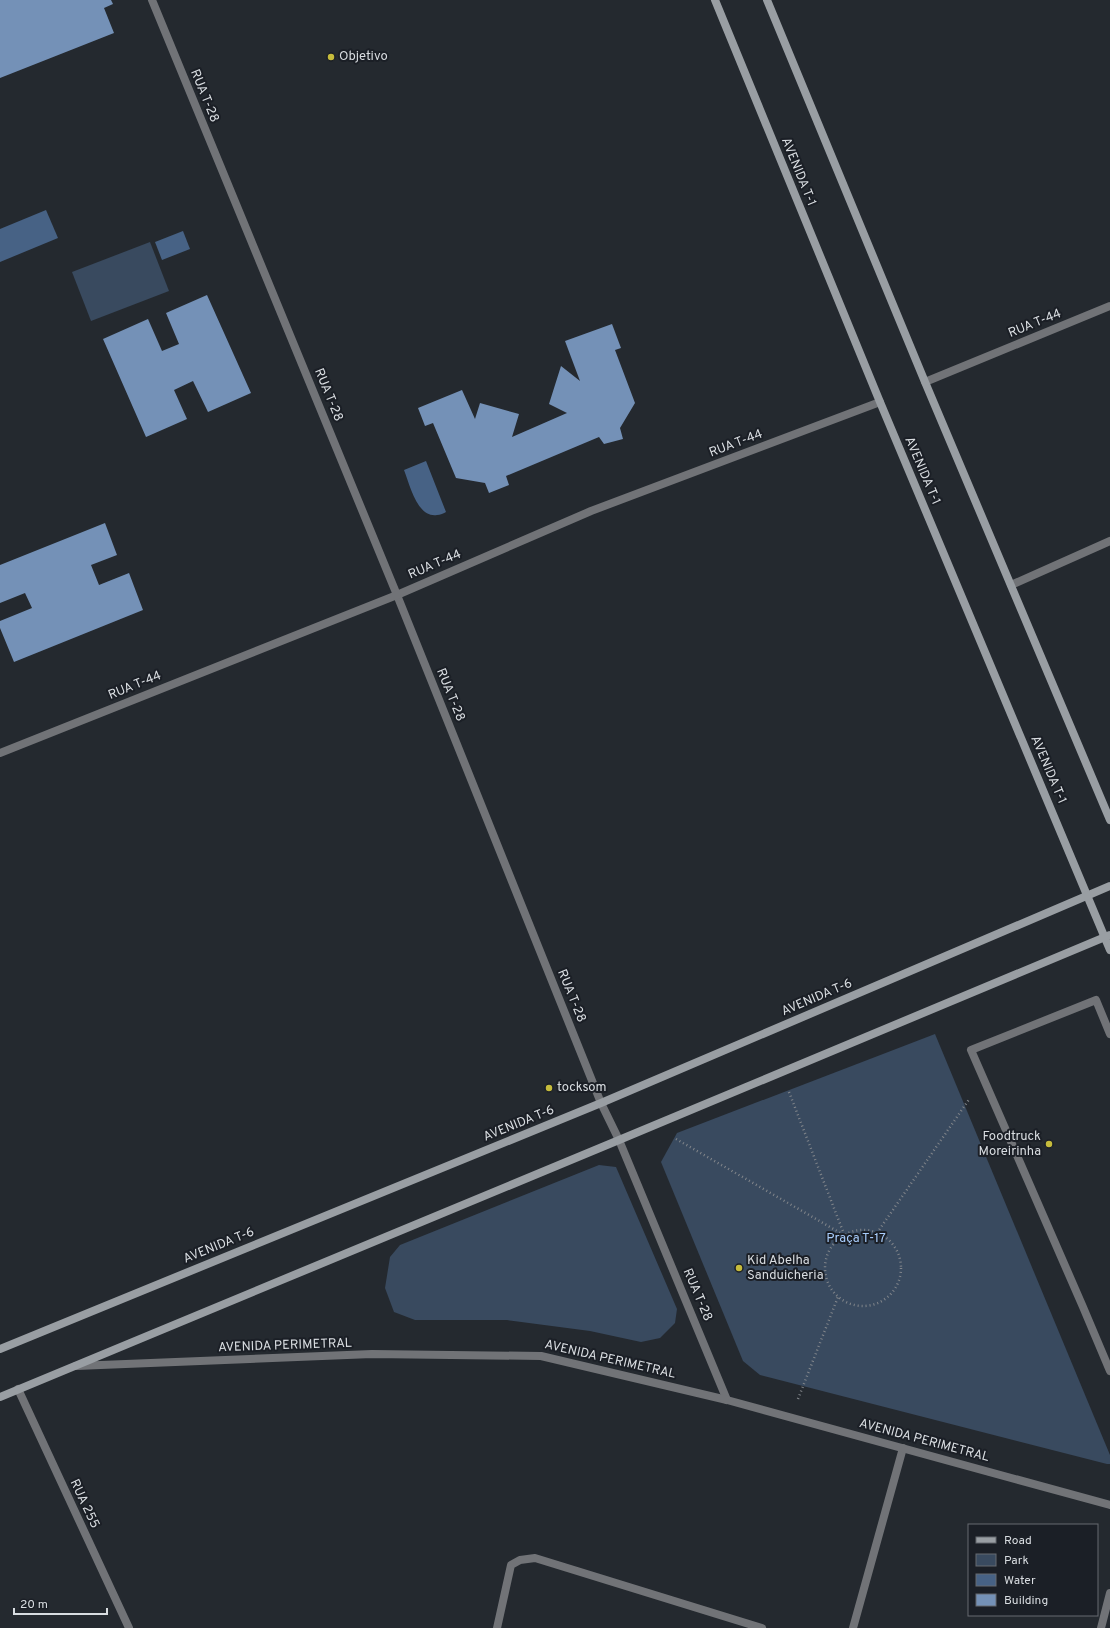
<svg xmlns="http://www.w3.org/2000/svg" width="1110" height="1628" viewBox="0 0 1110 1628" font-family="Overpass,sans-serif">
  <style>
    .green { fill: #394a5f }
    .water { fill: #476285 }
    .building { fill: #7491b7 }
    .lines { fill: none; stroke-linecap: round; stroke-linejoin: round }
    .path { stroke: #82868b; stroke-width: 2.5; stroke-dasharray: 1 3; stroke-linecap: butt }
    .lane { stroke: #717377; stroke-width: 8 }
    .street { stroke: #717377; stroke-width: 8 }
    .secondary { stroke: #999ea3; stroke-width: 8 }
    .poi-dot { fill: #c6bc3c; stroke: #1b1f26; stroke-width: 1.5 }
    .labels { text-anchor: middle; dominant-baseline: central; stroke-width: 4; stroke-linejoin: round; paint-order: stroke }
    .poi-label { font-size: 13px; fill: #d9dde1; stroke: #1b1f26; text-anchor: start }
    .street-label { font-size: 13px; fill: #d9dde1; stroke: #1b1f26 }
    .park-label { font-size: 13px; fill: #a9cdfc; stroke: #1b1f26 }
  </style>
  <rect width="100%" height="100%" fill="#24292f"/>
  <g class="green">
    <path d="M 150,242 L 169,291 L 91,321 L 72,272 Z"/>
    <path d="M 935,1034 L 1110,1455 L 1110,1464 L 1107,1464 L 760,1375 L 743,1361 L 661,1162 L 677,1133 Z"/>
    <path d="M 599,1165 L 616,1167 L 677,1309 L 675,1323 L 660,1338 L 641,1342 L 590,1331 L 507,1320 L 415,1320 L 394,1312 L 385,1288 L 390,1257 L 400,1245 Z"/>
  </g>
  <g class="water">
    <path d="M 46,210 L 58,238 L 0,262 L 0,229 Z"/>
    <path d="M 183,231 L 190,249 L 162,260 L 155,242 Z"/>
    <path d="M 426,461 L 446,512 C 444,513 440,515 437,515 C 417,518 410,485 404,470 Z"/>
  </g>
  <g class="building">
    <path d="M 0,0 L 111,0 L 113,4 L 104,8 L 114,33 L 0,78 Z"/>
    <path d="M 207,295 L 251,393 L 208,412 L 193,381 L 174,390 L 187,419 L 146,437 L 103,339 L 148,319 L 162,351 L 179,344 L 166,313 Z"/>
    <path d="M 612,324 L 621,348 L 615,350 L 635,403 L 620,428 L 623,439 L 604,444 L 599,437 L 506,476 L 509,485 L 489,493 L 485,483 L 456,478 L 433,423 L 425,426 L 418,408 L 462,390 L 475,419 L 480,403 L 519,414 L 512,437 L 567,413 L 549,404 L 561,366 L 580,381 L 565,341 Z"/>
    <path d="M 105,523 L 117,555 L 91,565 L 99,585 L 129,573 L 143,610 L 14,662 L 0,628 L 0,621 L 32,608 L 25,593 L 0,603 L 0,565 Z"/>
  </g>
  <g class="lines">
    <g class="path">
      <path d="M 789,1092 L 844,1234"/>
      <path d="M 676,1139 L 844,1235"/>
      <circle cx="863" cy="1268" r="38"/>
      <path d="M 877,1233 L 970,1098"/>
      <path d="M 798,1399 L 838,1297"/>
    </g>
    <g class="lane">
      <path d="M 1011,585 L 1110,541"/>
      <path d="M 1110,1034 L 1096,1000 L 971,1050 L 1083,1307 L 1110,1371"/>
      <path d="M 497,1628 L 511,1565 L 520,1560 L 535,1558 L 762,1628"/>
      <path d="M 853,1628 L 903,1448"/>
    </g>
    <g class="street">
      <path d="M 152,0 L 397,595 L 601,1103 L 619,1140 L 727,1400"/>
      <path d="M 925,382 L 1110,306"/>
      <path d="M 0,753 L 397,595 L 591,511 L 880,402"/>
      <path d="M 76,1366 L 372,1354 L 541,1356 L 727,1400 L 1110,1505"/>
      <path d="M 18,1389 L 129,1628"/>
      <path d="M 1101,1628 L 1110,1593"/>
    </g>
    <g class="secondary">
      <path d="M 715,0 L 880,402 L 1110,950"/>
      <path d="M 767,0 L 925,382 L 1110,820"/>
      <path d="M 0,1349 L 601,1103 L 1110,886"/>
      <path d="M 0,1397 L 619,1140 L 1110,935"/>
    </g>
  </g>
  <g class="poi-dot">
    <circle cx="331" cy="57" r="4"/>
    <circle cx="549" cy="1088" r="4"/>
    <circle cx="1049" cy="1144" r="4"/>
    <circle cx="739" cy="1268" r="4"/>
  </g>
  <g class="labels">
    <g class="poi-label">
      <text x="339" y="57">Objetivo</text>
      <text x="557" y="1088">tocksom</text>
      <text x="1041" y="1137" text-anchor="end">Foodtruck<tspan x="1041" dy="15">Moreirinha</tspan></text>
      <text x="747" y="1261">Kid Abelha<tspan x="747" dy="15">Sanduicheria</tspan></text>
    </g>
    <g class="street-label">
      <text transform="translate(204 96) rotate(68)">RUA T-28</text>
      <text transform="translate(798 172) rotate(68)">AVENIDA T-1</text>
      <text transform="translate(1035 324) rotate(-22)">RUA T-44</text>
      <text transform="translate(328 395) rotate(68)">RUA T-28</text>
      <text transform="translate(736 444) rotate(-21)">RUA T-44</text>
      <text transform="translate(922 471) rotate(67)">AVENIDA T-1</text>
      <text transform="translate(435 565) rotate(-23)">RUA T-44</text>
      <text transform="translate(135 686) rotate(-22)">RUA T-44</text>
      <text transform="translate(450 695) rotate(68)">RUA T-28</text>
      <text transform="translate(1048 770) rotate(67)">AVENIDA T-1</text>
      <text transform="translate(571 996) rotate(68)">RUA T-28</text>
      <text transform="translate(817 998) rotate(-23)">AVENIDA T-6</text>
      <text transform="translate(519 1124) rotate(-22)">AVENIDA T-6</text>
      <text transform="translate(219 1246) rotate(-22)">AVENIDA T-6</text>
      <text transform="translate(697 1295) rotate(67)">RUA T-28</text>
      <text transform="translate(285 1346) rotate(-2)">AVENIDA PERIMETRAL</text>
      <text transform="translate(610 1360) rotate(13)">AVENIDA PERIMETRAL</text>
      <text transform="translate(924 1441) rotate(15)">AVENIDA PERIMETRAL</text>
      <text transform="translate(84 1504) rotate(65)">RUA 255</text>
    </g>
    <g class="park-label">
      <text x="856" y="1239">Praça T-17</text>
    </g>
  </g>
  <rect x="968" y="1524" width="130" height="92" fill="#1b1f26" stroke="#676b71"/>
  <rect x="976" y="1537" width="20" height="6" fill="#999ea3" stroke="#676b71"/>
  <text x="1004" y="1544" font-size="12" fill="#d9dde1">Road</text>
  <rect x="976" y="1554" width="20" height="12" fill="#394a5f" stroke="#676b71"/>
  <text x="1004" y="1564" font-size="12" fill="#d9dde1">Park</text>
  <rect x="976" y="1574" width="20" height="12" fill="#476285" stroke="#676b71"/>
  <text x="1004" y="1584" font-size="12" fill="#d9dde1">Water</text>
  <rect x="976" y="1594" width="20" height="12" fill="#7491b7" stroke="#676b71"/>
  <text x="1004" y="1604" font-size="12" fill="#d9dde1">Building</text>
  <path d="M14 1608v6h93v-6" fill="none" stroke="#d9dde1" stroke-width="2"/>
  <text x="20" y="1608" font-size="12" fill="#d9dde1" stroke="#1b1f26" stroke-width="3" paint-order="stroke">20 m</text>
</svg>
